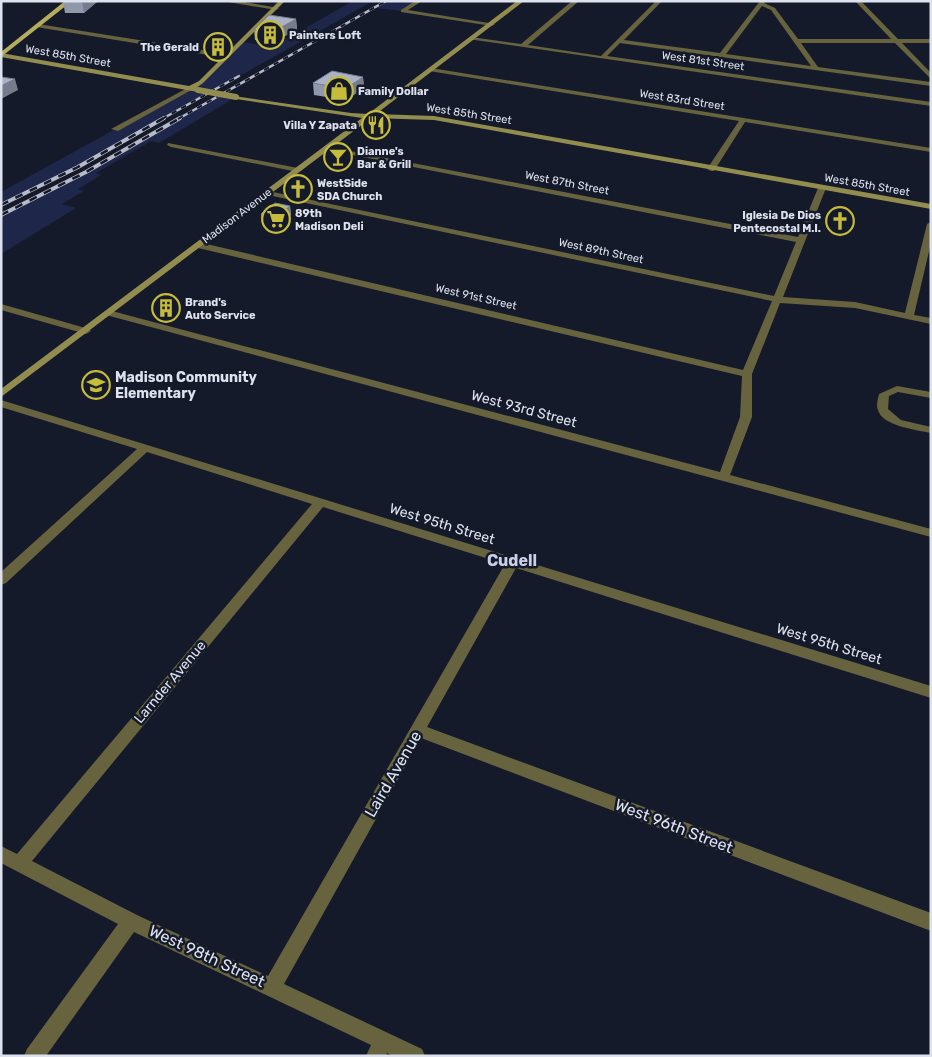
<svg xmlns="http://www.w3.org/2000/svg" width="932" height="1057" viewBox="0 0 932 1057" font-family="Rubik,sans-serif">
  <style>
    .green { fill: #1e2749 }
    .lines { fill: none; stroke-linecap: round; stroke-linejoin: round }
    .street { fill: #66633e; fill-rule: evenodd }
    .secondary { fill: #928d4f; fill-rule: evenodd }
    .primary { fill: #b4ad5b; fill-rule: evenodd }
    .rail-far1-casing { stroke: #b7bbc8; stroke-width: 2.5 }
    .rail-casing { stroke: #b7bbc8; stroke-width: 4 }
    .rail-far1 { stroke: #151a2a; stroke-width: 2; stroke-dasharray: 5.5; stroke-linecap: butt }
    .rail { stroke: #151a2a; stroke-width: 2.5; stroke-dasharray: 8; stroke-linecap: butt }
    .secondary-bridge { stroke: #928d4f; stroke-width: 6 }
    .wall { fill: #9198ab }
    .shaded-wall { fill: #767c8b }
    .building { fill: #a9b1c7; stroke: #767c8b }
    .labels { text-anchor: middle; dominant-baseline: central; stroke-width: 5; stroke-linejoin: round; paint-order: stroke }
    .far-poi-label { font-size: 11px; font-weight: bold; fill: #dee2ee; stroke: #151a2a; text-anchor: start }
    .far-street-label { font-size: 11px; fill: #dee2ee; stroke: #151a2a }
    .poi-label { font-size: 14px; font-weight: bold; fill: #dee2ee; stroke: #151a2a; text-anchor: start }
    .street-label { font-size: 14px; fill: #dee2ee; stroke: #151a2a }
    .quarter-label { font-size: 16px; font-weight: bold; fill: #c9d1e8; stroke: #151a2a }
    .near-street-label { font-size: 16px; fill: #dee2ee; stroke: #151a2a }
  </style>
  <rect width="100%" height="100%" fill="#151a2a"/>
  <g class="green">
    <path d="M 353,1 L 373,1 L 78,167 L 1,205 L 1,192 L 201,82 L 242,42 L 272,47 Z"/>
    <path d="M 386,1 L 419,1 L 403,11 L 375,8 Z"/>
    <path d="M 222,94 L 236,97 L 159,143 L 151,141 L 96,173 L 101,175 L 78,189 L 84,191 L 62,204 L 76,208 L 1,254 L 1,215 L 56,188 Z"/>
  </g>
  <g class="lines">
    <g class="street">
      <path d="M 222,1 L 239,1 L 279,8 L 276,10 Z"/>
      <path d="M 415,1 L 422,1 L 408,10 L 495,24 L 492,26 L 401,12 L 401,10 Z"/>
      <path d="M 572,1 L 579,1 L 528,45 L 601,56 L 656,1 L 662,1 L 624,40 L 720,53 L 760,1 L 766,1 L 764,3 L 775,8 L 798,39 L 891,39 L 855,1 L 861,1 L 898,39 L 931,39 L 931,43 L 902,43 L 931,73 L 931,79 L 895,43 L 801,43 L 818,67 L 931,82 L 931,86 L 620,43 L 607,56 L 931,102 L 931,106 L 468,39 L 471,37 L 521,44 ZM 762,6 L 771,10 L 811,66 L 726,54 Z"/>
      <path d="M 38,24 L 227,54 L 230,56 L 227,58 L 36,27 Z"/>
      <path d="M 431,68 L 931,148 L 931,152 L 745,122 L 714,171 L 711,171 L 707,169 L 739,121 L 429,71 L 429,69 Z"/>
      <path d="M 191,86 L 194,88 L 193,89 L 118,131 L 111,129 Z"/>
      <path d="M 168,143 L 298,168 L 302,170 L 298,172 L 171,147 L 167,145 Z"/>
      <path d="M 324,146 L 798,237 L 818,188 L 825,186 L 826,188 L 783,297 L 855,302 L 905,313 L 927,224 L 931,222 L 931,243 L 914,315 L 931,318 L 931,324 L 855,308 L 780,303 L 752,374 L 752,417 L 730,475 L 931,529 L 931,537 L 106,315 L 106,311 L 112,311 L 720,472 L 740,417 L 742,376 L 198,248 L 194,245 L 198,242 L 743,370 L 772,301 L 268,195 L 264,193 L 268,191 L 774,296 L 796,242 L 327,150 L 324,150 Z"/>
      <path d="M 1,304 L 89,329 L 91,331 L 86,334 L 1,310 Z"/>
      <path d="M 897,386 L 931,392 L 931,398 L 898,392 L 889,396 L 888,409 L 901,420 L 931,427 L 931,433 C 917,430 882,426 878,410 C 876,406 878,398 879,394 Z"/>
      <path d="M 1,400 L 931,686 L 931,698 L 516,568 L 427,727 L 931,913 L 931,931 L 421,738 L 284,984 L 422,1049 L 425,1056 L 393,1056 L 387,1053 L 386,1056 L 366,1056 L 371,1045 L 134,932 L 46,1056 L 24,1056 L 27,1049 L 118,924 L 1,863 L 1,846 L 17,854 L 312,504 L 147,452 L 6,583 L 1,585 L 1,572 L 137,449 L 1,407 ZM 323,507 L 505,564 L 268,976 L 137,915 L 32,861 Z"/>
    </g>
    <g class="secondary">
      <path d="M 279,1 L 285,1 L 203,83 L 196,88 L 201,90 L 198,92 L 1,57 L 1,53 L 189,86 L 199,81 Z"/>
      <path d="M 517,1 L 524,1 L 376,114 L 434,116 L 931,204 L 931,209 L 434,120 L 371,118 L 1,397 L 1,389 L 362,118 L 236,99 L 233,97 L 234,96 L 351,113 L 368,114 Z"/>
    </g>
    <path class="primary" d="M 65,1 L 72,1 L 1,57 L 1,52 Z"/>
    <defs>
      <g id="rail-far1">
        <path d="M 162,119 L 239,76"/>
        <path d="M 178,119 L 386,1"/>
      </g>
      <g id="rail">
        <path d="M 1,205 L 78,167 L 164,118"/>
        <path d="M 1,215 L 86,172 L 180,118"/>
      </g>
    </defs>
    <use href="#rail-far1" class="rail-far1-casing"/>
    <use href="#rail" class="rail-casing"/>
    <use href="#rail-far1" class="rail-far1"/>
    <use href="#rail" class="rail"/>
    <path class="secondary-bridge" d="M 198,90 L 236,97"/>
  </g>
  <g class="wall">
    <path d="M 63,1 L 98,1 L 84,13 L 65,13 Z"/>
    <path d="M 296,19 L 297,29 L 273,43 L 255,40 L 254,30 Z"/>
    <path d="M 363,77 L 364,88 L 346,100 L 314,95 L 313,83 Z"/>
    <path d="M 290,206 L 291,215 L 276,226 L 262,223 L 261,214 Z"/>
  </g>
  <g class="shaded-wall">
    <path d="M 82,1 L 98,1 L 84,13 Z"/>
    <path d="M 296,19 L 297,29 L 273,43 L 271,33 Z"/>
    <path d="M 363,77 L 364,88 L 346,100 L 345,89 Z"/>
    <path d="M 15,79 L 18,90 L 1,99 L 1,86 Z"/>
    <path d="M 290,206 L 291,215 L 276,226 L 275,217 Z"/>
  </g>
  <g class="building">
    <path d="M 269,15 L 296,19 L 271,33 L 254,30 Z"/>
    <path d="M 332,71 L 363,77 L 345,89 L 313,83 Z"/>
    <path d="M 1,77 L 15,79 L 1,86 Z"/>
    <path d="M 275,203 L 290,206 L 275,217 L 261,214 Z"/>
  </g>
  <defs>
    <symbol id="building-ring" viewBox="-11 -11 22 22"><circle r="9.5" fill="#151a2a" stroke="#c6bc3c" stroke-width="1.5"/><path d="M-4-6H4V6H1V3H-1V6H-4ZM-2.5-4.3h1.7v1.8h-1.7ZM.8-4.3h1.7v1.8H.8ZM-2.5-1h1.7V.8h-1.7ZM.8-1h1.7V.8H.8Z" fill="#c6bc3c"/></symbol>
    <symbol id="shop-ring" viewBox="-11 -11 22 22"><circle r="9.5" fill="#151a2a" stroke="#c6bc3c" stroke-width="1.5"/><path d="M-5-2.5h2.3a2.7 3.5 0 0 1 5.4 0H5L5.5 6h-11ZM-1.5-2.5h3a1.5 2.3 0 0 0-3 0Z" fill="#c6bc3c"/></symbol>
    <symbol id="restaurant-ring" viewBox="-11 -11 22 22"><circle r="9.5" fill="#151a2a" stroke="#c6bc3c" stroke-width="1.5"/><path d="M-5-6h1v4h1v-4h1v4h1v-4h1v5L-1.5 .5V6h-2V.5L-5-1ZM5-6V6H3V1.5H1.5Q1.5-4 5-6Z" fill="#c6bc3c"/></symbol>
    <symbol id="bar-ring" viewBox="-11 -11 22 22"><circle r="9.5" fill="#151a2a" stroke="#c6bc3c" stroke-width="1.5"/><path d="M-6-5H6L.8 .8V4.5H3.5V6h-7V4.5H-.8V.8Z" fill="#c6bc3c"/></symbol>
    <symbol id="church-ring" viewBox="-11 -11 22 22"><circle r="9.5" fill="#151a2a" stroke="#c6bc3c" stroke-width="1.5"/><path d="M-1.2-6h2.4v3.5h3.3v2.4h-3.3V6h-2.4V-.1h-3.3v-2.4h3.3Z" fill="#c6bc3c"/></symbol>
    <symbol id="supermarket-ring" viewBox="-11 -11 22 22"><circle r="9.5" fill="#151a2a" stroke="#c6bc3c" stroke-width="1.5"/><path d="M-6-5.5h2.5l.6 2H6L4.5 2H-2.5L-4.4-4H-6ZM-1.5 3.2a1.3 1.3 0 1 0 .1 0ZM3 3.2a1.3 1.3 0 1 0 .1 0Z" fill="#c6bc3c"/></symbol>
    <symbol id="school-ring" viewBox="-11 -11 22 22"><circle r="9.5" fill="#151a2a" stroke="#c6bc3c" stroke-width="1.5"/><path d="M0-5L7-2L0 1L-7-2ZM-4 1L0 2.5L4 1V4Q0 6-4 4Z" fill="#c6bc3c"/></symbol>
  </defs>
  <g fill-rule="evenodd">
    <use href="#building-ring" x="254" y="19" width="32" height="32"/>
    <use href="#building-ring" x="202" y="31" width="32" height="32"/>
    <use href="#shop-ring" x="323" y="75" width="32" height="32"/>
    <use href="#restaurant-ring" x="360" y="109" width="32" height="32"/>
    <use href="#bar-ring" x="322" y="141" width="32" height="32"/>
    <use href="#church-ring" x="282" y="173" width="32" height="32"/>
    <use href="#supermarket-ring" x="260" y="203" width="32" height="32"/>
    <use href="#church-ring" x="824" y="205" width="32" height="32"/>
    <use href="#building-ring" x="150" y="292" width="32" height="32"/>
    <use href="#school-ring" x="80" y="369" width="32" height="32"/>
  </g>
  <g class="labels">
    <g class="far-poi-label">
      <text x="289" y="35">Painters Loft</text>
      <text x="199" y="47" text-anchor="end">The Gerald</text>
      <text x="358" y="91">Family Dollar</text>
      <text x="357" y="125" text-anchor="end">Villa Y Zapata</text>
      <text x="357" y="151">Dianne's<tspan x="357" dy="13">Bar &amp; Grill</tspan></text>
      <text x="317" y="183">WestSide<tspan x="317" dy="13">SDA Church</tspan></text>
      <text x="295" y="213">89th<tspan x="295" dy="13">Madison Deli</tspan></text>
      <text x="821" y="215" text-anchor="end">Iglesia De Dios<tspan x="821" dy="13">Pentecostal M.I.</tspan></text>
      <text x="185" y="302">Brand's<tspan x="185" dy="13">Auto Service</tspan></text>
    </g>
    <g class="far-street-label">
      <text transform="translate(68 56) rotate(10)">West 85th Street</text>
      <text transform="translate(703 61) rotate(8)">West 81st Street</text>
      <text transform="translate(682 100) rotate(9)">West 83rd Street</text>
      <text transform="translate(469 114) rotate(9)">West 85th Street</text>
      <text transform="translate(567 183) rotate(11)">West 87th Street</text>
      <text transform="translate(867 185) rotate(10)">West 85th Street</text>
      <text transform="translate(237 216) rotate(-37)">Madison Avenue</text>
      <text transform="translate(601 251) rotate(12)">West 89th Street</text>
      <text transform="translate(476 297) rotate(13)">West 91st Street</text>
    </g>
    <g class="poi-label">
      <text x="115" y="377">Madison Community<tspan x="115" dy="16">Elementary</tspan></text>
    </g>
    <g class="street-label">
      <text transform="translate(524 409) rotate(15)">West 93rd Street</text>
      <text transform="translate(442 524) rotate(17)">West 95th Street</text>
      <text transform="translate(829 644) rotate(17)">West 95th Street</text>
      <text transform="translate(170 682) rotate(-50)">Larnder Avenue</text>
    </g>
    <g class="quarter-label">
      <text x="512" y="560">Cudell</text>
    </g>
    <g class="near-street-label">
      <text transform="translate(393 774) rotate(-60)">Laird Avenue</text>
      <text transform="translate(674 826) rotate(21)">West 96th Street</text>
      <text transform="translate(207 956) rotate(25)">West 98th Street</text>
    </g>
  </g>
  <rect width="932" height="1057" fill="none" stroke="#dee2ee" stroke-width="5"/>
</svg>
